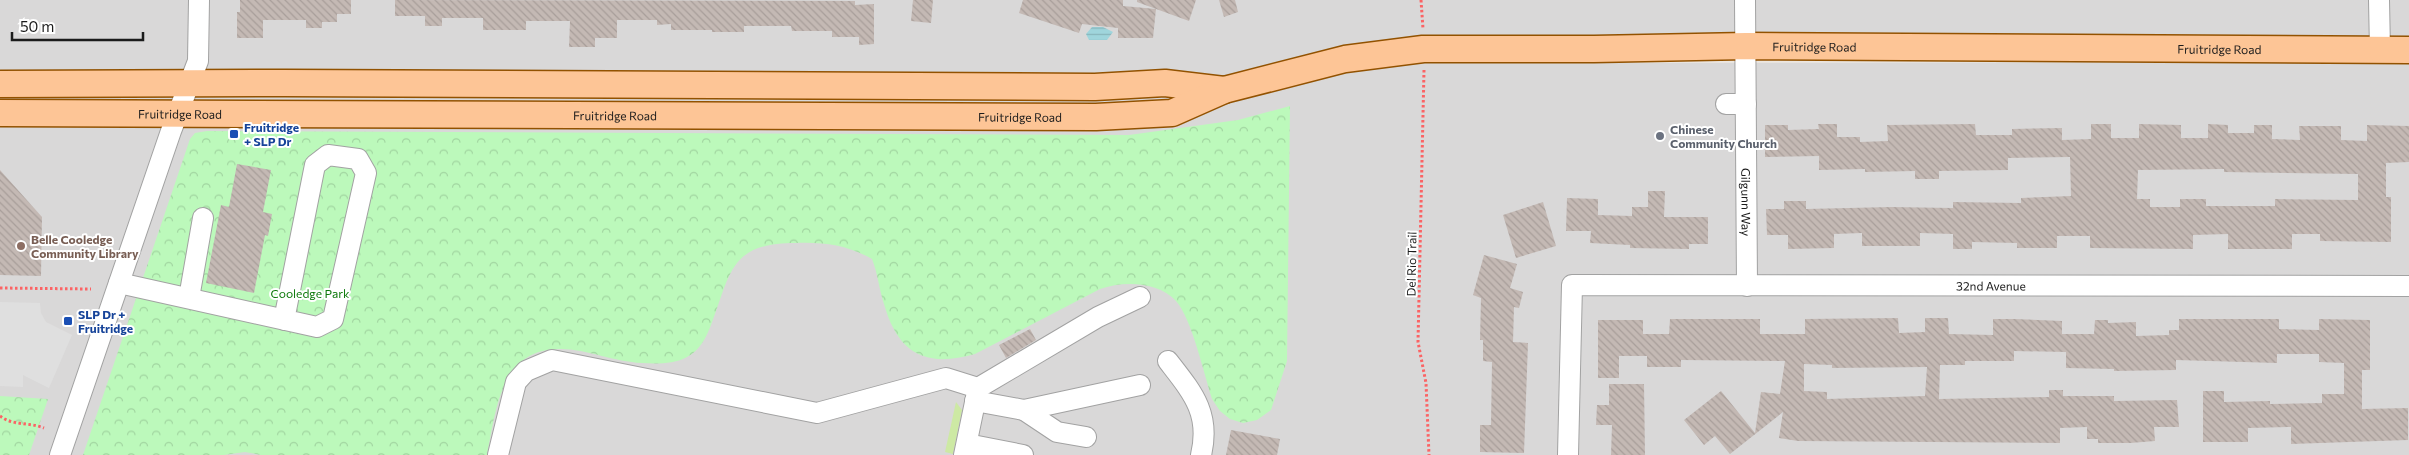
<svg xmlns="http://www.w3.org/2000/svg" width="2409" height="455" viewBox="0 0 2409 455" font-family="Commissioner,sans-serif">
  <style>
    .residential { fill: #d9d8d8 }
    .grass { fill: #cde9a4 }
    .park { fill: url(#park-crowns) }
    .parking { fill: #dfdfdf }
    .water { fill: url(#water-rules) }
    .building { fill: url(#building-back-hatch); fill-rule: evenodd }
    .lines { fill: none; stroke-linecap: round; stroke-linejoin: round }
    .minor-casing { stroke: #a2a2a2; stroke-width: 22 }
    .major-casing { stroke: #925200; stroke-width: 29 }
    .path { stroke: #fb6364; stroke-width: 3; stroke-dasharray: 2.5 2.5; stroke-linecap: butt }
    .minor { stroke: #fff; stroke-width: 20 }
    .major { stroke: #fdc596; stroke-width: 26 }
    .transit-dot { fill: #1a4fb4; stroke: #fff; stroke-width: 2 }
    .worship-dot { fill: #6b7280; stroke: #fff; stroke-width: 2 }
    .education-dot { fill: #8d6e63; stroke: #fff; stroke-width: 2 }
    .labels { text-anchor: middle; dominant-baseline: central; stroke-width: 4; stroke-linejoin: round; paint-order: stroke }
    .street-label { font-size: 12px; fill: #1b1b1b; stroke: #fff }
    .transit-label { font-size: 12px; font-weight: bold; fill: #164399; stroke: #fff; text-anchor: start }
    .worship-label { font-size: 12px; font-weight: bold; fill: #5b616d; stroke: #fff; text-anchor: start }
    .education-label { font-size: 12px; font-weight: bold; fill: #785e54; stroke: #fff; text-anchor: start }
    .park-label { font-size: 12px; fill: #0c780a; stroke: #fff }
  </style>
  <defs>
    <pattern id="park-crowns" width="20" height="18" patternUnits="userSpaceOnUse" patternTransform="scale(1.25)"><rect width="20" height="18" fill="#bcf9bb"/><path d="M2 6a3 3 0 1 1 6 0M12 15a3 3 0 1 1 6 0" fill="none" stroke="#a1d5a0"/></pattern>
    <pattern id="water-rules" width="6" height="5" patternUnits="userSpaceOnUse" patternTransform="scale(1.25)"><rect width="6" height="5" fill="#9fd5dc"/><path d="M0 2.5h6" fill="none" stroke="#88b6bc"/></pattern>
    <pattern id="building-back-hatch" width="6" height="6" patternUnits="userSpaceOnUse" patternTransform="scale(1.25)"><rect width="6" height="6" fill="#c4b9b4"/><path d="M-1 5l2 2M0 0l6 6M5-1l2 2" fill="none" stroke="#a89e9a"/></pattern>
  </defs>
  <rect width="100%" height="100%" fill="#ede7e0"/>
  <path class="residential" d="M 0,0 L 2409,0 L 2409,44 L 1514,63 L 2409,62 L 2409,455 L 0,455 Z"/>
  <path class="grass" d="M 956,402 L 962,410 L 953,454 L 945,452 Z"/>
  <g class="park">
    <path d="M 1290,106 L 1287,361 L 1271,410 L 1257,420 L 1243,423 L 1230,419 L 1220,411 L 1212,399 C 1204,375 1192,319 1176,301 C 1158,281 1123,281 1100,289 L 975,354 C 926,368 898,354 884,304 C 879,289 878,274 872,259 C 847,245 824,242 796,243 C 729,243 731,273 711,325 C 706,338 700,350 687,357 C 675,364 656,364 642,363 C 615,362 586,349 561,349 C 500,348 496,411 487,455 L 261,455 L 245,452 L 224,455 L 83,455 L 190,139 L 195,133 L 207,131 L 1129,135 L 1238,120 Z"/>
    <path d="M 0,396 L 48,399 L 29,455 L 0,455 Z"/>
  </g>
  <path class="parking" d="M 0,302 L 40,303 L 41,313 L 46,322 L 72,335 L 49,388 L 23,375 L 23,387 L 0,386 Z"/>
  <path class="water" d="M 1092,27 L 1103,27 L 1113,32 L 1107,40 L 1089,40 L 1086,34 Z"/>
  <g class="building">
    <path d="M 240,0 L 351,0 L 351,14 L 337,14 L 337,22 L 322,22 L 322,28 L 306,28 L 306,20 L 263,20 L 263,38 L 237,38 L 237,12 L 240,12 Z"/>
    <path d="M 395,0 L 855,1 L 855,5 L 874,4 L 874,44 L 859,45 L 859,37 L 832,37 L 832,31 L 792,31 L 791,26 L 744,26 L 744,32 L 712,32 L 712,30 L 671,30 L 671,24 L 657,25 L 657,20 L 617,20 L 617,38 L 595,38 L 595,47 L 569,47 L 570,21 L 526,21 L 526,30 L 483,30 L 483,18 L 442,18 L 442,26 L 425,26 L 425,16 L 395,16 Z"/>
    <path d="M 913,0 L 933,0 L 931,23 L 911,21 Z"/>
    <path d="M 1023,0 L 1123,0 L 1123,6 L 1156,9 L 1153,38 L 1118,38 L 1118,28 L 1082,24 L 1079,33 L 1019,13 Z"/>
    <path d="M 1137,0 L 1196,0 L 1189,21 L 1137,2 Z"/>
    <path d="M 1219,0 L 1235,0 L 1238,12 L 1224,17 Z"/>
    <path d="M 1818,124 L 1837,124 L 1837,137 L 1860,137 L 1860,142 L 1888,141 L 1887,125 L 1975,124 L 1976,135 L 2012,135 L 2012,129 L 2062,128 L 2062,140 L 2091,139 L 2091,124 L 2111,124 L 2111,138 L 2139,138 L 2139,124 L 2181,125 L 2181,138 L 2208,138 L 2208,124 L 2228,125 L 2228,133 L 2254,133 L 2254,125 L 2272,125 L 2272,139 L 2300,140 L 2299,126 L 2341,126 L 2341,140 L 2367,141 L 2367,125 L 2409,126 L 2409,162 L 2386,163 L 2386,197 L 2391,197 L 2391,242 L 2320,241 L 2320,234 L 2292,234 L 2292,249 L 2228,249 L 2228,234 L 2193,235 L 2193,249 L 2090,248 L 2090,236 L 2057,236 L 2057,248 L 2017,248 L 2017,243 L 1972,242 L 1972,249 L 1953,249 L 1953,234 L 1920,233 L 1920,246 L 1862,246 L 1862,233 L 1834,234 L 1834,248 L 1788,249 L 1788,235 L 1767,235 L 1766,209 L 1784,209 L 1784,201 L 1806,201 L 1806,209 L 1891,207 L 1953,208 L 1953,202 L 2021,203 L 2021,198 L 2071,196 L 2070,157 L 2008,158 L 2008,170 L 1939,171 L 1939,179 L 1915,179 L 1915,171 L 1865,172 L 1865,169 L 1819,170 L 1819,156 L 1765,157 L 1765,125 L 1788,125 L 1788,130 L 1819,129 ZM 2224,169 L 2224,172 L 2358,174 L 2358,200 L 2275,199 L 2275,206 L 2206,206 L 2206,199 L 2180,199 L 2180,207 L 2150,207 L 2150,199 L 2137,199 L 2138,170 Z"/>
    <path d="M 237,164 L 271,170 L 263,212 L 272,214 L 268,236 L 265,235 L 254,293 L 206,283 L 221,205 L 229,207 Z"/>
    <path d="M 0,170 L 42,217 L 41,276 L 0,275 Z"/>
    <path d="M 1648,191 L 1665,191 L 1664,217 L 1708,217 L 1708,244 L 1689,244 L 1689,249 L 1630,248 L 1630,245 L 1590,243 L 1591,231 L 1566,231 L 1567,198 L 1598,199 L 1598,215 L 1632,216 L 1632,207 L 1648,207 Z"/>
    <path d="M 1543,202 L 1556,246 L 1516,258 L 1503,215 Z"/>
    <path d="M 1484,255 L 1517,264 L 1510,288 L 1523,292 L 1519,308 L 1514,307 L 1513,342 L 1528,343 L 1524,453 L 1480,452 L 1480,425 L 1491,425 L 1492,362 L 1483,361 L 1483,340 L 1480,340 L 1481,298 L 1473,295 Z"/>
    <path d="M 1898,318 L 1899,333 L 1925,332 L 1925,318 L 1948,318 L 1949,334 L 1993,335 L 1993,319 L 2014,319 L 2062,321 L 2062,334 L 2094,334 L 2095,320 L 2108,320 L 2108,323 L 2136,322 L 2136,336 L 2169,335 L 2169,330 L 2179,330 L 2179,319 L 2279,319 L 2279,329 L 2319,330 L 2319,319 L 2370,320 L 2370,370 L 2362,370 L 2362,409 L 2408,408 L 2408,440 L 2291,444 L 2291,427 L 2248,428 L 2248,442 L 2203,442 L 2203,391 L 2224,391 L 2224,402 L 2270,401 L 2270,404 L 2322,403 L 2322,394 L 2344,394 L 2344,363 L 2319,362 L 2319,354 L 2277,354 L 2277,363 L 2176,360 L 2176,370 L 2114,371 L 2114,369 L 2066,368 L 2066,352 L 2014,351 L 2014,361 L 1965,361 L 1965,365 L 1940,365 L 1939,399 L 2049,397 L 2049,390 L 2063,390 L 2063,396 L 2114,396 L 2114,401 L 2177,400 L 2179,427 L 2154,427 L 2155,441 L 2130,443 L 2098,443 L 2098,439 L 2087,439 L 2087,427 L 2060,428 L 2060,443 L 1798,441 L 1779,438 L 1783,412 L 1730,454 L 1715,436 L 1704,445 L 1684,420 L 1721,391 L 1755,433 L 1761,392 L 1780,394 L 1785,361 L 1681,360 L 1681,367 L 1647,367 L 1647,356 L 1619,356 L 1619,378 L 1598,378 L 1598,320 L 1643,320 L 1643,334 L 1669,334 L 1670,319 L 1760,319 L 1760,334 L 1805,334 L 1805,319 ZM 1804,364 L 1832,365 L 1832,368 L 1927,367 L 1925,396 L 1827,399 L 1827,392 L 1804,391 Z"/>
    <path d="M 1030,329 L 1036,340 L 1006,358 L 999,345 Z"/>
    <path d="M 1609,384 L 1644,384 L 1645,455 L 1611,455 L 1612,425 L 1596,425 L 1597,405 L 1609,405 Z"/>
    <path d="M 1231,430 L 1280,439 L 1277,455 L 1226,455 Z"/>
  </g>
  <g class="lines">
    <defs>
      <g id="minor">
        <path id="s1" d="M 1745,0 L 1747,286"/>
        <path d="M 2379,0 L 2380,50"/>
        <path d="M 1726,104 L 1746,104"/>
        <path d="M 119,283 L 317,327 L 333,319 L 366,173 L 358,159 L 328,155 L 315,165 L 284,320"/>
        <path d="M 189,298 L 203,218"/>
        <path d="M 1168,361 C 1192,392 1211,413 1201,455"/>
        <path d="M 975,401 L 1024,410 L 1140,385"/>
        <path d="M 1024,410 L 1057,432 L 1086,437"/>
        <path d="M 967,444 L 1023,455"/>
        <path d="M 60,455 L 171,131 L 198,61 L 199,0"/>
        <path d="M 498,455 L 516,382 L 526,371 L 552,360 L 817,413 L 946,378 L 978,388"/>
        <path d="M 964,455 L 978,388 L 1098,317 L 1140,297"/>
        <path id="s2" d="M 1568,455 L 1572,285 L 2409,286"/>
      </g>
      <g id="major">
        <path d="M 0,84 L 285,83 L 1095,87 L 1165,83 L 1224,90"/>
        <path id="s3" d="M 0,113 L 1096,117 L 1172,113 L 1224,90 L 1345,59 L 1423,49 L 1594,49 L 1746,46 L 2409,50"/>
      </g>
    </defs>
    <use href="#minor" class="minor-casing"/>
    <use href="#major" class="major-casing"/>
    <g class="path">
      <path d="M 1421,0 L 1423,29"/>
      <path d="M 1424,70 L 1418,342 L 1426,383 L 1429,455"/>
      <path d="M 0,288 L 91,289"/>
      <path d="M 0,416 C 13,426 29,422 44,428"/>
    </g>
    <use href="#minor" class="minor"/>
    <use href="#major" class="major"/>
  </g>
  <g class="transit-dot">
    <rect x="229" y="129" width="10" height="10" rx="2.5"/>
    <rect x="63" y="316" width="10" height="10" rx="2.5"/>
  </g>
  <circle class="worship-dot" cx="1660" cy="136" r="5"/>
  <circle class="education-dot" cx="21" cy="246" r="5"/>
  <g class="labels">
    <g class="street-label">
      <text stroke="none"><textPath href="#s3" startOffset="1824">Fruitridge Road</textPath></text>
      <text stroke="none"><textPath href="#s3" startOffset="2229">Fruitridge Road</textPath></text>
      <text stroke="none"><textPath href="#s3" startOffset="180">Fruitridge Road</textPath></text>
      <text stroke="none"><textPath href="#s3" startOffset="615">Fruitridge Road</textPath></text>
      <text stroke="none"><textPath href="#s3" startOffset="1020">Fruitridge Road</textPath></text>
      <text stroke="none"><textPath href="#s1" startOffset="202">Gilgunn Way</textPath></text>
      <text transform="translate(1411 264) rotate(-89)">Del Rio Trail</text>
      <text stroke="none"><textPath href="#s2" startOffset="589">32nd Avenue</textPath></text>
    </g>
    <g class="transit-label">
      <text x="244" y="127">Fruitridge<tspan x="244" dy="14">+ SLP Dr</tspan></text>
      <text x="78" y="314">SLP Dr +<tspan x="78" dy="14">Fruitridge</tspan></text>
    </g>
    <g class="worship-label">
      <text x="1670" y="129">Chinese<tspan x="1670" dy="14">Community Church</tspan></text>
    </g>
    <g class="education-label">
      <text x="31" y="239">Belle Cooledge<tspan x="31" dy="14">Community Library</tspan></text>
    </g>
    <g class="park-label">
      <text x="310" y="293">Cooledge Park</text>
    </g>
  </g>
  <path d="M12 32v8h131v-8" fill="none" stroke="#1b1b1b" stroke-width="2.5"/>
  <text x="20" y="32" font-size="15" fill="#1b1b1b" stroke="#ffffff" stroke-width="4" paint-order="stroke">50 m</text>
</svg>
